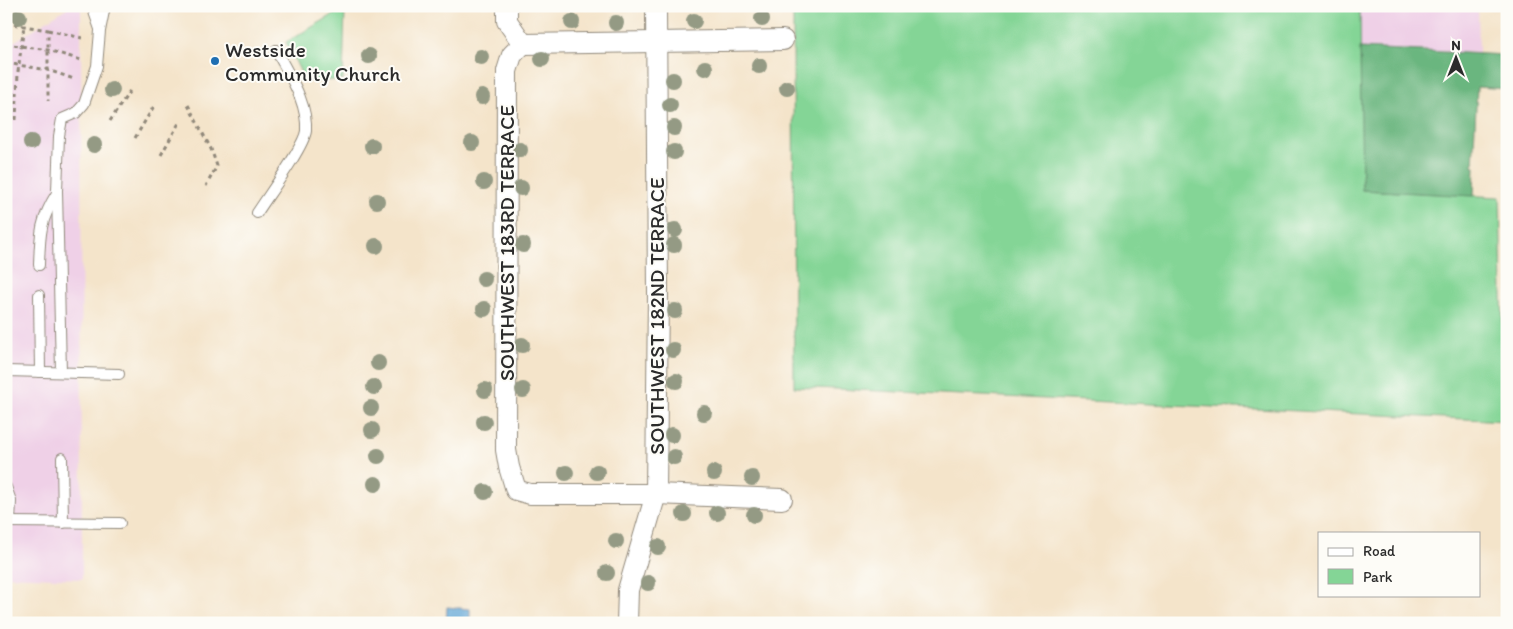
<svg xmlns="http://www.w3.org/2000/svg" width="1513" height="629" viewBox="0 0 1513 629" font-family="Itim,sans-serif">
  <style>
    .built { fill: #efd0e7 }
    .green { fill: #84d596; stroke: #588060 }
    .forest { fill: #6bb67f; stroke: #4b7055 }
    .water { fill: #60a6d6; stroke: #466880 }
    .lines { fill: none; stroke-linecap: round; stroke-linejoin: round }
    .service-casing { stroke: #90887a; stroke-width: 12 }
    .minor-casing { stroke: #90887a; stroke-width: 22 }
    .path { stroke: #90887a; stroke-width: 3; stroke-dasharray: 4 4; stroke-linecap: butt }
    .service { stroke: #fff; stroke-width: 10 }
    .minor { stroke: #fff; stroke-width: 20 }
    .tree { fill: #949a84 }
    .poi-dot { fill: #1f6fb2; stroke: #fdfcf7; stroke-width: 2 }
    .labels { text-anchor: middle; dominant-baseline: central; stroke-width: 4; stroke-linejoin: round; paint-order: stroke }
    .poi-label { font-size: 21px; fill: #2b2b2b; stroke: #fdfcf7; text-anchor: start }
    .street-label { font-size: 21px; fill: #2b2b2b; stroke: #fdfcf7 }
  </style>
  <rect width="100%" height="100%" fill="#fdfcf7"/>
  <filter id="ink" filterUnits="userSpaceOnUse"><feTurbulence type="fractalNoise" baseFrequency=".02" numOctaves="2"/><feDisplacementMap in="SourceGraphic" scale="10" xChannelSelector="R" yChannelSelector="G"/><feConvolveMatrix kernelMatrix="1 2 1 2 8 2 1 2 1" color-interpolation-filters="sRGB"/></filter>
  <filter id="wash" filterUnits="userSpaceOnUse"><feTurbulence type="fractalNoise" baseFrequency=".0096" numOctaves="4" result="noise"/><feDisplacementMap in="SourceGraphic" scale="20" xChannelSelector="R" yChannelSelector="G"/><feGaussianBlur stdDeviation="1.12" result="paint"/><feColorMatrix in="noise" values="0 0 0 0 0 0 0 0 0 0 0 0 0 0 0 0 0 1.4 0 .05"/><feComposite in="paint" operator="in"/></filter>
  <g filter="url(#wash)">
    <rect width="100%" height="100%" fill="#f4e4ca"/>
    <g class="built">
      <path d="M 70,6 L 81,6 L 82,579 L 6,576 L 6,47 Z"/>
      <path d="M 1360,6 L 1478,6 L 1479,53 L 1360,48 Z"/>
    </g>
    <g class="green">
      <path d="M 793,6 L 1360,6 L 1362,190 L 1500,197 L 1504,392 L 1507,393 L 1507,421 L 794,387 Z"/>
      <path d="M 345,8 L 343,80 L 305,81 L 286,42 Z"/>
    </g>
    <path class="forest" d="M 1360,48 L 1507,55 L 1507,89 L 1477,87 L 1473,166 L 1475,167 L 1474,196 L 1362,190 Z"/>
    <path class="water" d="M 447,607 L 470,609 L 470,623 L 446,623 Z"/>
  </g>
  <g filter="url(#ink)">
    <g class="lines">
      <defs>
        <g id="service">
          <path d="M 92,6 L 100,29"/>
          <path d="M 257,213 C 267,197 304,147 306,131 C 308,102 288,74 276,50"/>
          <path d="M 39,265 C 40,234 40,220 57,193"/>
          <path d="M 39,295 L 40,372"/>
          <path d="M 6,371 L 119,374"/>
          <path d="M 61,372 L 57,191 L 59,136 L 62,119 L 76,113 L 84,104 L 97,66 L 100,31 L 105,6"/>
          <path d="M 62,458 L 63,523"/>
          <path d="M 6,487 L 11,501 L 10,522"/>
          <path d="M 6,522 L 120,523"/>
        </g>
        <g id="minor">
          <path d="M 507,6 L 507,21 L 523,44 L 512,55 L 507,71 L 506,450 L 509,467 L 516,490 L 530,494 L 656,494 L 782,499"/>
          <path d="M 523,44 L 783,40"/>
          <path d="M 627,623 L 628,590 L 656,494 L 658,293 L 656,6"/>
        </g>
      </defs>
      <use href="#service" class="service-casing"/>
      <use href="#minor" class="minor-casing"/>
      <g class="path">
        <path d="M 6,23 L 48,30 L 48,101"/>
        <path d="M 48,30 L 82,38"/>
        <path d="M 6,44 L 48,50 L 81,60"/>
        <path d="M 6,63 L 48,70 L 74,79"/>
        <path d="M 188,105 L 211,149 L 217,166 L 206,186"/>
        <path d="M 16,120 L 18,72 L 24,25"/>
        <path d="M 110,121 L 131,89"/>
        <path d="M 135,138 L 154,106"/>
        <path d="M 161,155 L 179,123"/>
      </g>
      <use href="#service" class="service"/>
      <use href="#minor" class="minor"/>
    </g>
    <g class="tree">
      <circle cx="19" cy="17" r="8"/>
      <circle cx="762" cy="19" r="8"/>
      <circle cx="694" cy="21" r="8"/>
      <circle cx="572" cy="22" r="8"/>
      <circle cx="616" cy="23" r="8"/>
      <circle cx="369" cy="56" r="8"/>
      <circle cx="481" cy="57" r="8"/>
      <circle cx="542" cy="59" r="8"/>
      <circle cx="759" cy="66" r="8"/>
      <circle cx="705" cy="68" r="8"/>
      <circle cx="673" cy="80" r="8"/>
      <circle cx="787" cy="88" r="8"/>
      <circle cx="112" cy="90" r="8"/>
      <circle cx="482" cy="97" r="8"/>
      <circle cx="670" cy="105" r="8"/>
      <circle cx="674" cy="128" r="8"/>
      <circle cx="31" cy="142" r="8"/>
      <circle cx="472" cy="143" r="8"/>
      <circle cx="94" cy="145" r="8"/>
      <circle cx="372" cy="146" r="8"/>
      <circle cx="520" cy="150" r="8"/>
      <circle cx="674" cy="152" r="8"/>
      <circle cx="484" cy="182" r="8"/>
      <circle cx="521" cy="188" r="8"/>
      <circle cx="377" cy="201" r="8"/>
      <circle cx="675" cy="230" r="8"/>
      <circle cx="523" cy="245" r="8"/>
      <circle cx="674" cy="245" r="8"/>
      <circle cx="376" cy="246" r="8"/>
      <circle cx="484" cy="279" r="8"/>
      <circle cx="484" cy="309" r="8"/>
      <circle cx="675" cy="311" r="8"/>
      <circle cx="522" cy="345" r="8"/>
      <circle cx="673" cy="350" r="8"/>
      <circle cx="378" cy="363" r="8"/>
      <circle cx="676" cy="381" r="8"/>
      <circle cx="374" cy="387" r="8"/>
      <circle cx="485" cy="390" r="8"/>
      <circle cx="523" cy="390" r="8"/>
      <circle cx="371" cy="408" r="8"/>
      <circle cx="704" cy="413" r="8"/>
      <circle cx="484" cy="422" r="8"/>
      <circle cx="372" cy="430" r="8"/>
      <circle cx="672" cy="435" r="8"/>
      <circle cx="378" cy="456" r="8"/>
      <circle cx="674" cy="457" r="8"/>
      <circle cx="597" cy="472" r="8"/>
      <circle cx="566" cy="473" r="8"/>
      <circle cx="714" cy="473" r="8"/>
      <circle cx="752" cy="478" r="8"/>
      <circle cx="375" cy="484" r="8"/>
      <circle cx="485" cy="492" r="8"/>
      <circle cx="717" cy="513" r="8"/>
      <circle cx="684" cy="514" r="8"/>
      <circle cx="754" cy="515" r="8"/>
      <circle cx="616" cy="541" r="8"/>
      <circle cx="658" cy="547" r="8"/>
      <circle cx="607" cy="573" r="8"/>
      <circle cx="648" cy="583" r="8"/>
    </g>
  </g>
  <circle class="poi-dot" cx="215" cy="61" r="5"/>
  <g class="labels">
    <g class="poi-label">
      <text x="225" y="49">Westside<tspan x="225" dy="24">Community Church</tspan></text>
    </g>
    <g class="street-label">
      <text transform="translate(506 243) rotate(-90)">SOUTHWEST 183RD TERRACE</text>
      <text transform="translate(656 316) rotate(-90)">SOUTHWEST 182ND TERRACE</text>
    </g>
  </g>
  <rect width="1513" height="629" fill="none" stroke="#fdfcf7" stroke-width="25"/>
  <rect x="1318" y="532" width="162" height="65" fill="#fdfcf7" stroke="#a9a8a5"/>
  <rect x="1328" y="548" width="25" height="8" fill="#ffffff" stroke="#a9a8a5"/>
  <text x="1363" y="556" font-size="15" fill="#2b2b2b">Road</text>
  <rect x="1328" y="569" width="25" height="15" fill="#84d596" stroke="#a9a8a5"/>
  <text x="1363" y="582" font-size="15" fill="#2b2b2b">Park</text>
  <g transform="translate(1456 58)" stroke="#fdfcf7" stroke-width="4" paint-order="stroke">
  <path d="M0-4L9 19L0 12L-9 19Z" fill="#2b2b2b"/>
  <text y="-8" font-size="14" font-weight="bold" text-anchor="middle" fill="#2b2b2b">N</text>
  </g>
</svg>
